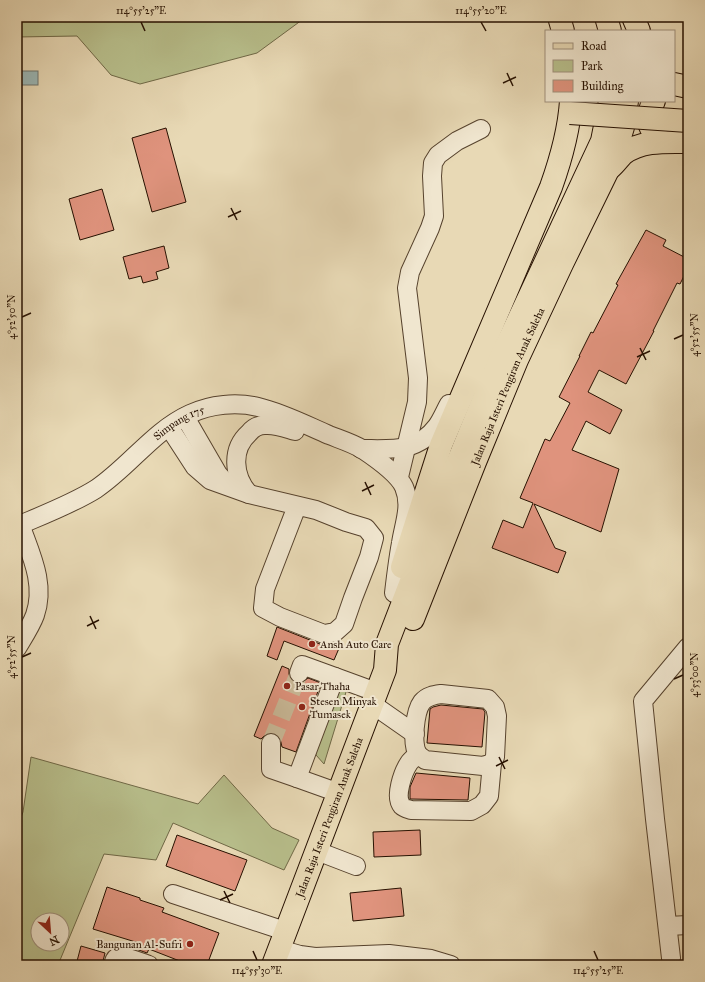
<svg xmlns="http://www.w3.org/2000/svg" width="705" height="982" viewBox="0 0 705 982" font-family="'IM FELL Great Primer',serif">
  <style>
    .green { fill: #b8bf8c; stroke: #6f6846; fill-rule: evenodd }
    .water { fill: #9bb8b7; stroke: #6c756e }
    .building { fill: #df937d; stroke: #261000 }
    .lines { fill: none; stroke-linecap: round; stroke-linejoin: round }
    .minor-tunnel { stroke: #cbbb9a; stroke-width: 18; stroke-dasharray: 18 9; stroke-linecap: butt }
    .minor-casing { stroke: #56422d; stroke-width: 20 }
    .major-casing { stroke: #261000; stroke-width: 24 }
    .minor { stroke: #f0e6cf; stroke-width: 18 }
    .major { stroke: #e8d9b5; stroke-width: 22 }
    .major-bridge-casing { stroke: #261000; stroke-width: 24; stroke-linecap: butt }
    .major-bridge { stroke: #e8d9b5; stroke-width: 22 }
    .ticks { fill: none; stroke: #261000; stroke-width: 1.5 }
    .poi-dot { fill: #8f2418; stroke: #f0e6cf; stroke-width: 1.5 }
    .labels { text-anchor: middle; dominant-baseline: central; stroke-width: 4; stroke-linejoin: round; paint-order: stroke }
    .street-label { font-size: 11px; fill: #261000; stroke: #f0e6cf }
    .poi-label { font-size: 11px; fill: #261000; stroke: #f0e6cf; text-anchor: start }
    .neatline { fill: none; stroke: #261000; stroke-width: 1.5 }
    .ticks-label { font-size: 10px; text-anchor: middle; fill: #261000 }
  </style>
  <rect width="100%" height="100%" fill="#e8d9b5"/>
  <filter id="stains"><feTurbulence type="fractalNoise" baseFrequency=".005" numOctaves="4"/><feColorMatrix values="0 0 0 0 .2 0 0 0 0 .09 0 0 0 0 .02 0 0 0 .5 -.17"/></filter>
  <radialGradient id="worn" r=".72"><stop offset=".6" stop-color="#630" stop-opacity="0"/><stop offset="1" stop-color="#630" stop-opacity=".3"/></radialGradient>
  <g class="green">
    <path d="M 17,17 L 306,17 L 257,53 L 140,84 L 111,75 L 77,36 L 17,37 Z"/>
    <path d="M 332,676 L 350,679 L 324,764 L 316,755 L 312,731 Z"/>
    <path d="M 31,757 L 198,804 L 224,775 L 272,828 L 299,840 L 284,870 L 173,823 L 156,860 L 104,854 L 58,965 L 17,965 L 17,828 L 23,812 ZM 38,920 L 62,920 L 62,944 L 38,944 Z"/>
  </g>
  <rect class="water" x="17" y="71" width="21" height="14"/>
  <g class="building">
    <path d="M 166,128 L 186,202 L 152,212 L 132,138 Z"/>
    <path d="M 102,189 L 114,230 L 80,240 L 69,199 Z"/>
    <path d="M 646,230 L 666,240 L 663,246 L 688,259 L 688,268 L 680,284 L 677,283 L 653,331 L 654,331 L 626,384 L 599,370 L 588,392 L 622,410 L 610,434 L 586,421 L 572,450 L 619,469 L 601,532 L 534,504 L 555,548 L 566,552 L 558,573 L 492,548 L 503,520 L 523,528 L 533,503 L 520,498 L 545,439 L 550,441 L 570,403 L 559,397 L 580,356 L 579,356 L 591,332 L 593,333 L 618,285 L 616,284 Z"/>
    <path d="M 164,246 L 169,268 L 156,272 L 158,279 L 143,283 L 141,276 L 129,279 L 123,257 Z"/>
    <path d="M 277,627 L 320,644 L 331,643 L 340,646 L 334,660 L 284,641 L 277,660 L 267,656 Z"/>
    <path d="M 282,666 L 289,669 L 289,675 L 291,679 L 295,683 L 301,683 L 308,678 L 321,683 L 296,752 L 282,747 L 280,738 L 276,734 L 271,733 L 266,734 L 261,739 L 254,736 Z"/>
    <path d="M 441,705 L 483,709 L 485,712 L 482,747 L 427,743 L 430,709 L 433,707 Z"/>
    <path d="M 416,773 L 470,778 L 468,800 L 410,799 L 410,787 Z"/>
    <path d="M 420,830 L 421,855 L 374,857 L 373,832 Z"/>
    <path d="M 177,835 L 247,860 L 235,891 L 166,866 Z"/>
    <path d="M 107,887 L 140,898 L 140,900 L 164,908 L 162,912 L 219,933 L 207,965 L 190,965 L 149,949 L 147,953 L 136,949 L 139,943 L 93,929 Z"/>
    <path d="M 401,888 L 404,916 L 353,921 L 350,893 Z"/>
    <path d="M 81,946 L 105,953 L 102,965 L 76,965 Z"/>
  </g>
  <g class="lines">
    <path class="minor-tunnel" d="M 271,743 L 299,673"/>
    <defs>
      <g id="minor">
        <path d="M 185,417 L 218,474 L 227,484"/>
        <path d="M 169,427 L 195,467 L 210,480 L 249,494 L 316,510 L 346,522 L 366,528 L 374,538 L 369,557 L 353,598 L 344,624 L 335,632 L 324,634 L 280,617 L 263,608 L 265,589 L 297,506"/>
        <path d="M 361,449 C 391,449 417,453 437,426 C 442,419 445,411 449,404"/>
        <path d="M 399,477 L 417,402 L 418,378 L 407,288 L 410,272 L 430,228 L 434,216 L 432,176 L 433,163 L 438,155 L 457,141 L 481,129"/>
        <path d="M 249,494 C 233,476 231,449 249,433 C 253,428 258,425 265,425 C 275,424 285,428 295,431"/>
        <path id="s1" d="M 17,526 C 43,515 72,504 96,489 C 130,466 153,431 190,414 C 211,404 237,402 258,407 C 283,413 306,425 329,435 C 339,439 352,443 362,449 C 374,457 398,474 404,487 C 412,506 404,523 401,543 C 398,559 396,576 394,593"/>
        <path d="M 17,648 C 23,638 31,626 35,615 C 46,583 30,553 20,524"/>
        <path d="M 299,673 L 302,665 L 335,677"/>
        <path d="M 441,694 L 488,699 L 495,707 L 497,716 L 495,757 L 492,763 L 483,766 L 425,760 C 423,758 419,756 418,754 C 411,745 415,711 422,702 C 427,696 434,695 441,694 Z"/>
        <path d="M 372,704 L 415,734"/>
        <path d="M 271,743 L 271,769 L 297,778"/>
        <path d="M 418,754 C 415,757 411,760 409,763 C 403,772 394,797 402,806 C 404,808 408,809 411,810 L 471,811 L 482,805 L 489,796 L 492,763"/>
        <path d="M 339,793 L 297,778 L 335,677 L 376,692"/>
        <path d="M 317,851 L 356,866"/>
        <path d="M 173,894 L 285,931"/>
        <path d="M 668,926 L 688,925"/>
        <path d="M 279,949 L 300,955 L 315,957 L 389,954 L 431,959 L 451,965"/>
        <path d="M 671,958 L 655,819 L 643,701 L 688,647"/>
        <path d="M 113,965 C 114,962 114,958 118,957 C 124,955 142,963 149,965"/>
      </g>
      <g id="major">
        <path d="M 559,17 L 563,31"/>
        <path d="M 606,17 L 610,31"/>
        <path d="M 633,17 L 639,31"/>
        <path d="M 674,84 L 688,87"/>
        <path d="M 654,101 C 648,112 645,124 656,134"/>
        <path d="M 610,168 C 615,164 619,158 623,154 C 642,140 666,142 688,142"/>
        <path d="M 402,567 L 441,445 L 551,187 C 561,159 569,131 571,101"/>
        <path id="s2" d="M 413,619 L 475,462 L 517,360 L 562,264 L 608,170 L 617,147 L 623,127 L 627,101"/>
        <path id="s3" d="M 273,965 L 385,670 L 387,644 L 447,488 L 501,357 L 602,141 L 610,101"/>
      </g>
    </defs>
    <use href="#minor" class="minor-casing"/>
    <use href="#major" class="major-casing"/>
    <use href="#minor" class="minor"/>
    <use href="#major" class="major"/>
    <defs>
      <path id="major-bridge" d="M 570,113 L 688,121"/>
    </defs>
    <use href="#major-bridge" class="major-bridge-casing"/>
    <use href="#major-bridge" class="major-bridge"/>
  </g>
  <path class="ticks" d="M 141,22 L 145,31M 481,22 L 486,31M 507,73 L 513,86M 503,83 L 516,77M 231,208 L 237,220M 228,217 L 241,211M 22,317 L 31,313M 674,339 L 683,335M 640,348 L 646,360M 637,357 L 650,351M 365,482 L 371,495M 362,491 L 374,485M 90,616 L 96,629M 87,626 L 99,620M 22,657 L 31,653M 674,679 L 683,675M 499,757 L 505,769M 496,766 L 508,760M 224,891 L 230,903M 220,900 L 233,894M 253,951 L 257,960M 594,951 L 598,960"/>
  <g class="poi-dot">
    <circle cx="312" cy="644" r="4"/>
    <circle cx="287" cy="686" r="4"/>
    <circle cx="302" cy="707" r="4"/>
    <circle cx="190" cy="944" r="4"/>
  </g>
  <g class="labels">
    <g class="street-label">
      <text stroke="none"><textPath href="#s2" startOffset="251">Jalan Raja Isteri Pengiran Anak Saleha</textPath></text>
      <text stroke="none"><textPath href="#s1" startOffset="194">Simpang 175</textPath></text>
      <text stroke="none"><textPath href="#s3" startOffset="158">Jalan Raja Isteri Pengiran Anak Saleha</textPath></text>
    </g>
    <g class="poi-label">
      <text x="320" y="644">Ansh Auto Care</text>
      <text x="295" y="686">Pasar Thaha</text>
      <text x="310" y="701">Stesen Minyak<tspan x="310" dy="13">Tumasek</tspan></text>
      <text x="182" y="944" text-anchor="end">Bangunan Al-Sufri</text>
    </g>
  </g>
  <rect width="705" height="982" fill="none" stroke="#e8d9b5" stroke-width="44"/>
  <rect x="545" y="30" width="130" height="72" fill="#f0e6cf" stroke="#9f907c"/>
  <rect x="553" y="43" width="20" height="6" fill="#e8d9b5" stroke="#9f907c"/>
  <text x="581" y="50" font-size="12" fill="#261000">Road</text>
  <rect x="553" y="60" width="20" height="12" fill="#b8bf8c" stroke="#9f907c"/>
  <text x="581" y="70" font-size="12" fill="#261000">Park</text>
  <rect x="553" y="80" width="20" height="12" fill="#df937d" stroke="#9f907c"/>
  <text x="581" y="90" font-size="12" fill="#261000">Building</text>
  <g transform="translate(50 932) rotate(154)"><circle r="19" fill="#f0e6cf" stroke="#9f907c"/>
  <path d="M0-3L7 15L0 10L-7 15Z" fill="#8f2418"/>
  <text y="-6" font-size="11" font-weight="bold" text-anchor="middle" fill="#261000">N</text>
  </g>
  <rect x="22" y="22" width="661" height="938" class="neatline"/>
  <g class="ticks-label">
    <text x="141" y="14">114°55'25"E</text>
    <text x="481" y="14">114°55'20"E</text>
    <text transform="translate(11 317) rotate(-90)" y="4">4°52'50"N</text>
    <text transform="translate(694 335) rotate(-90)" y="4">4°52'55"N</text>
    <text transform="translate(11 657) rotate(-90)" y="4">4°52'55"N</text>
    <text transform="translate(694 675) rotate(-90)" y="4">4°53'00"N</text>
    <text x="257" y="974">114°55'30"E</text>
    <text x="598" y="974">114°55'25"E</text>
  </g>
  <rect width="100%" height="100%" filter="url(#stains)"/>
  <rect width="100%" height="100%" fill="url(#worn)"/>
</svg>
